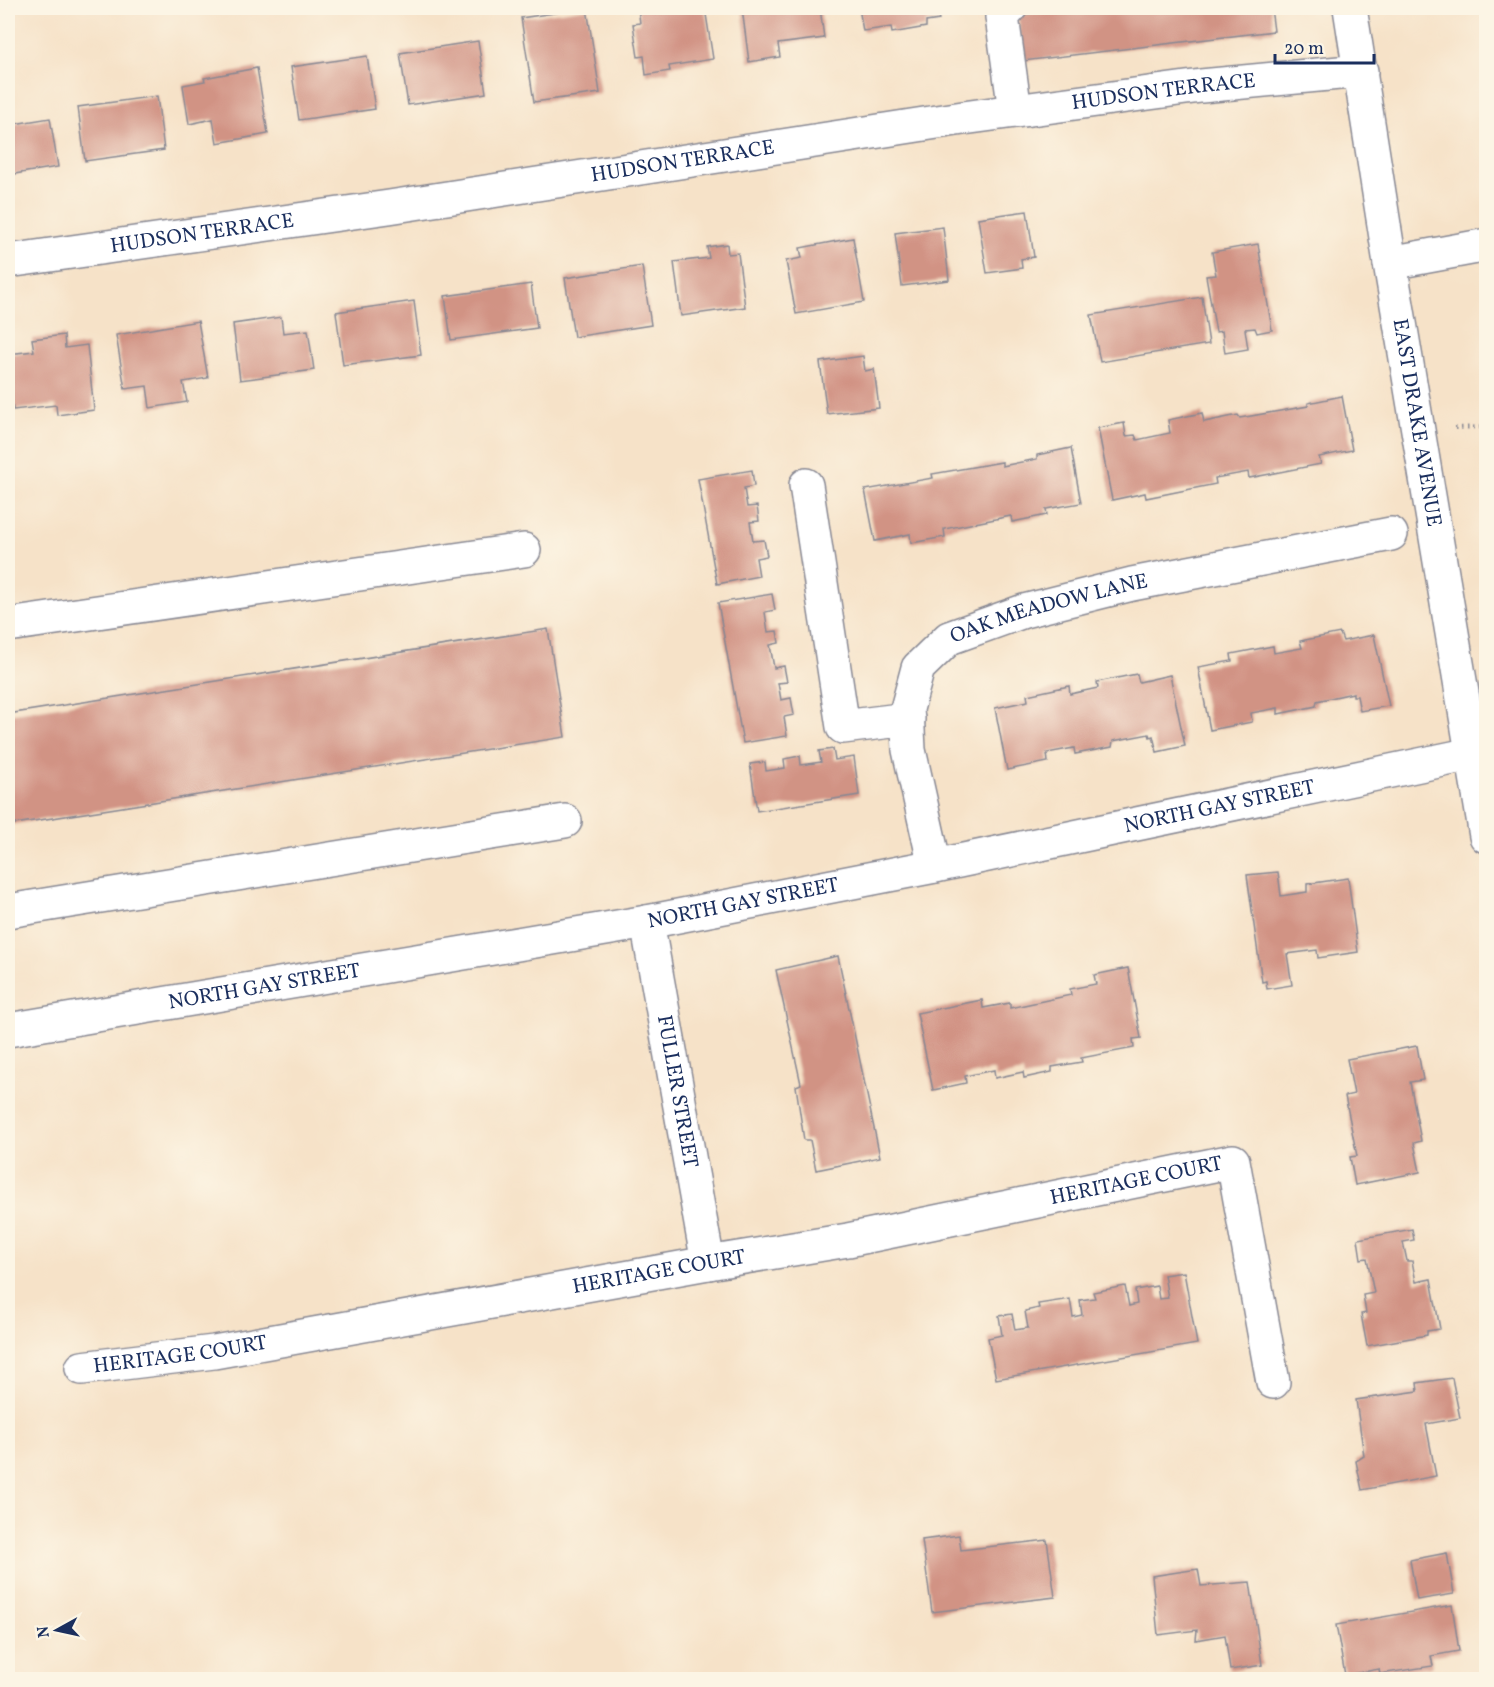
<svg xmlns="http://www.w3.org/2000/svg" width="1494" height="1687" viewBox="0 0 1494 1687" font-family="Vollkorn,serif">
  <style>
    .building { fill: #d19384 }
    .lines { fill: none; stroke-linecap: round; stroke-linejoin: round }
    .minor-casing { stroke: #888893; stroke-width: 36 }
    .path { stroke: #888893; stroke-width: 4; stroke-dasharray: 1.5 4.5; stroke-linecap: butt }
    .minor { stroke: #fff; stroke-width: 33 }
    .labels { text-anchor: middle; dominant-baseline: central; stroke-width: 6; stroke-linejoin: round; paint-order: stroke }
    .street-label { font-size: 21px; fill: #1b2f5e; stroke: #fcf5e5 }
  </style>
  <rect width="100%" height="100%" fill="#fcf5e5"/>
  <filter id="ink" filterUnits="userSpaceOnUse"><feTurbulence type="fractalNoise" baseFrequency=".0167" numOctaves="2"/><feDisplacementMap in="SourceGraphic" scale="12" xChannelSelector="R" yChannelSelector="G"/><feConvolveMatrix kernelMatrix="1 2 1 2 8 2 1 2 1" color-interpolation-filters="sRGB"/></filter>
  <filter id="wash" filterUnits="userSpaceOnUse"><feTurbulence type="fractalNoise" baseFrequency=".008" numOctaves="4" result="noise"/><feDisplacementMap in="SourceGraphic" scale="24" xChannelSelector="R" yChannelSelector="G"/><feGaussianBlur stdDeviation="1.35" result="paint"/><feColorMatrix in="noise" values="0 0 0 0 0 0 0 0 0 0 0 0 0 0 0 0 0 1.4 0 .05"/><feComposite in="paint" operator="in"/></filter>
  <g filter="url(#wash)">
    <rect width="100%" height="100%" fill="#f6e2c8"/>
    <g id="blocks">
      <g class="building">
        <path d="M 587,8 L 600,93 L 534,102 L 521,18 Z"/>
        <path d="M 638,8 L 705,8 L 713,59 L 669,66 L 670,71 L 646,75 L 644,56 L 638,57 L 633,24 L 640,23 Z"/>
        <path d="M 742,8 L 820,8 L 824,38 L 778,44 L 780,57 L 749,62 Z"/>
        <path d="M 859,8 L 937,8 L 939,20 L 926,22 L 926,27 L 892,33 L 891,27 L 863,31 Z"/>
        <path d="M 1077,8 L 1271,8 L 1274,31 L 1023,61 L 1018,15 Z"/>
        <path d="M 478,41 L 486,93 L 408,105 L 400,53 Z"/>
        <path d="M 367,56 L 375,109 L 299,120 L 291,67 Z"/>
        <path d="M 257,68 L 268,134 L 217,143 L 213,119 L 189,124 L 183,85 L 205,81 L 204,78 Z"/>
        <path d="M 157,96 L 164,150 L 85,161 L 78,107 Z"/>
        <path d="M 50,118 L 58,167 L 8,175 L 8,125 Z"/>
        <path d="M 1027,211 L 1034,257 L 1021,259 L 1022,268 L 987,273 L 978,218 Z"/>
        <path d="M 943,227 L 949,280 L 902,286 L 895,233 Z"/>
        <path d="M 853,238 L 864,302 L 796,314 L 786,261 L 802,258 L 800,248 Z"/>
        <path d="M 727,244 L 728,254 L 738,253 L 745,307 L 681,316 L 674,262 L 709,258 L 707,247 Z"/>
        <path d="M 1258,244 L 1272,330 L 1257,333 L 1255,328 L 1245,329 L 1248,349 L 1225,353 L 1222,331 L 1216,332 L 1206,276 L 1216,275 L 1212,252 Z"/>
        <path d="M 642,266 L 651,325 L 574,337 L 565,278 Z"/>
        <path d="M 531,284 L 537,328 L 451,340 L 445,296 Z"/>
        <path d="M 1202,297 L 1209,344 L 1100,362 L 1091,315 Z"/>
        <path d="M 414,301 L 421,355 L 343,365 L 336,312 Z"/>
        <path d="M 281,317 L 283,333 L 308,330 L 314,370 L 240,380 L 233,324 Z"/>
        <path d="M 198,321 L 208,378 L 183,382 L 187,402 L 150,408 L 147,386 L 125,389 L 116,335 Z"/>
        <path d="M 64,335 L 65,348 L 87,345 L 94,410 L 57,415 L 56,405 L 13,410 L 8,367 L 8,354 L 34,351 L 32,339 Z"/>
        <path d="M 863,356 L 865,371 L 874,369 L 879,408 L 827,414 L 820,362 Z"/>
        <path d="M 1342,396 L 1352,450 L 1319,457 L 1321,464 L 1249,478 L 1248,472 L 1215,478 L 1216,484 L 1146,498 L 1145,493 L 1112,500 L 1098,428 L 1124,423 L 1126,436 L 1135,435 L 1137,440 L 1170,433 L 1168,420 L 1202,413 L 1204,422 L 1238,415 L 1240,418 L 1308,406 L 1308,403 Z"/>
        <path d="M 1071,448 L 1081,503 L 1046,509 L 1047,515 L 1012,522 L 1011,516 L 944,529 L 945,537 L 911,543 L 910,534 L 875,541 L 865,490 L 933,478 L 932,474 L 1002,462 L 1002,466 L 1037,459 L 1037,455 Z"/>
        <path d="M 752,470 L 754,486 L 744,488 L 747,507 L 757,506 L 759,521 L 750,522 L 753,541 L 764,540 L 767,556 L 756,558 L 759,576 L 717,584 L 698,479 Z"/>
        <path d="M 772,594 L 775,610 L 765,612 L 768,632 L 777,631 L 779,643 L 770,645 L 774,668 L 784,666 L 787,682 L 778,683 L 781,700 L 791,698 L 794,715 L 784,717 L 787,736 L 743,743 L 718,603 Z"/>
        <path d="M 548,629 L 565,737 L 8,825 L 8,714 Z"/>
        <path d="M 1340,633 L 1343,641 L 1374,635 L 1389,706 L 1360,711 L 1357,696 L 1353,696 L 1353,693 L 1317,701 L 1316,706 L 1278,714 L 1278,708 L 1251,713 L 1252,722 L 1210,730 L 1198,667 L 1232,661 L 1231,654 L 1273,646 L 1274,653 L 1302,648 L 1300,641 Z"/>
        <path d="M 1137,674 L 1139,682 L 1170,675 L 1185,746 L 1157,752 L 1153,736 L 1150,737 L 1149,734 L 1113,741 L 1112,747 L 1075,754 L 1074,748 L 1047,753 L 1048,762 L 1007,770 L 995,708 L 1028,701 L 1027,695 L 1069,686 L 1070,694 L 1098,688 L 1097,682 Z"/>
        <path d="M 833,749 L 835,760 L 854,757 L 859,795 L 757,811 L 750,764 L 765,762 L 766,771 L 785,768 L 784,759 L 800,756 L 801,765 L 821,762 L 819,751 Z"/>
        <path d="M 1278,872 L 1281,896 L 1307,892 L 1307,884 L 1348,878 L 1358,952 L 1318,958 L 1317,950 L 1287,954 L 1292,985 L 1267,989 L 1266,981 L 1262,982 L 1247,875 Z"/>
        <path d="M 838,956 L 880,1157 L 816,1170 L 810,1140 L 804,1140 L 796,1086 L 801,1084 L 776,970 Z"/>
        <path d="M 1128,968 L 1141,1038 L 1133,1039 L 1134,1048 L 1081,1058 L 1082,1062 L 1052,1067 L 1052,1072 L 1024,1078 L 1023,1072 L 995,1078 L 994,1070 L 965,1076 L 966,1083 L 933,1090 L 917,1013 L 982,1000 L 983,1008 L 1010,1003 L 1010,1008 L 1071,995 L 1070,989 L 1096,984 L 1094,975 Z"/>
        <path d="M 1417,1046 L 1423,1080 L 1410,1082 L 1421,1141 L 1414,1143 L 1420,1172 L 1355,1185 L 1350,1157 L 1357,1156 L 1345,1096 L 1354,1094 L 1347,1059 Z"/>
        <path d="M 1412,1229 L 1414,1240 L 1403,1242 L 1407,1261 L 1412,1261 L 1416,1282 L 1431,1279 L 1440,1329 L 1427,1331 L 1427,1335 L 1367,1346 L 1361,1314 L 1366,1313 L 1363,1295 L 1374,1293 L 1367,1258 L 1361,1259 L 1358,1239 Z"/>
        <path d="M 1184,1272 L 1197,1344 L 996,1379 L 988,1338 L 1002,1335 L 999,1316 L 1012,1314 L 1015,1330 L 1028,1328 L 1025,1311 L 1039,1308 L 1038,1304 L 1070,1299 L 1073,1317 L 1082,1315 L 1080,1300 L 1095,1298 L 1093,1292 L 1125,1286 L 1129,1306 L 1137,1304 L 1135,1290 L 1157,1286 L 1159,1299 L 1168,1298 L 1164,1275 Z"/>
        <path d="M 1452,1378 L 1460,1418 L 1426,1424 L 1436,1476 L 1362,1490 L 1356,1461 L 1364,1456 L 1356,1400 L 1418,1391 L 1417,1383 Z"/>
        <path d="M 959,1535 L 961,1550 L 1047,1540 L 1055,1597 L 932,1612 L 922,1540 Z"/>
        <path d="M 1447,1553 L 1454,1594 L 1417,1600 L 1410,1560 Z"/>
        <path d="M 1198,1569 L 1201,1586 L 1250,1582 L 1262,1665 L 1230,1670 L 1225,1635 L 1196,1640 L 1197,1630 L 1158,1635 L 1152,1576 Z"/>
        <path d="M 1452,1605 L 1459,1651 L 1431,1656 L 1433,1666 L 1380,1674 L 1379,1669 L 1345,1675 L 1336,1625 Z"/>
      </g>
    </g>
  </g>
  <g filter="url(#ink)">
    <use href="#blocks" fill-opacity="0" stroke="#888893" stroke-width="1.5"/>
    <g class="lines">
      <defs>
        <g id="minor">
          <path d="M 1010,8 L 1002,17 L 1015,111"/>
          <path id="s1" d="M 1350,8 L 1390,263 L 1486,836"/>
          <path id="s2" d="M 8,261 L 389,207 L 963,118 L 1201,86 L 1361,71"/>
          <path d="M 1390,263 L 1482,246"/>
          <path d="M 806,485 L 843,727 L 908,719"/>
          <path d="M 8,625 L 524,550"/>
          <path id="s3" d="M 935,866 L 909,750 L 907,709 L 918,668 L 949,638 L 1024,611 L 1132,584 L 1391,534"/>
          <path d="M 8,911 L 565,821"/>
          <path id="s4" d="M 647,922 L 708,1263"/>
          <path id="s5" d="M 8,1030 L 647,922 L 935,866 L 1472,754"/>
          <path id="s6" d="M 82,1368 L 214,1352 L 708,1263 L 848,1240 L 1233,1161 L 1273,1382"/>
        </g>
      </defs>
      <use href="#minor" class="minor-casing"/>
      <path class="path" d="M 1455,428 L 1486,427"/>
      <use href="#minor" class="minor"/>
    </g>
  </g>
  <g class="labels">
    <g class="street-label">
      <text stroke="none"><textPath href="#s2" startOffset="1168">HUDSON TERRACE</textPath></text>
      <text stroke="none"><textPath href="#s2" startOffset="682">HUDSON TERRACE</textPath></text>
      <text stroke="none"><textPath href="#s2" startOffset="196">HUDSON TERRACE</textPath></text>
      <text stroke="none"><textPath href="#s1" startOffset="420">EAST DRAKE AVENUE</textPath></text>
      <text stroke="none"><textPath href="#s3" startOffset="350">OAK MEADOW LANE</textPath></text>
      <text stroke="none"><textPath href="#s5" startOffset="1232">NORTH GAY STREET</textPath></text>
      <text stroke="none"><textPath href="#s5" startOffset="746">NORTH GAY STREET</textPath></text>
      <text stroke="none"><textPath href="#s5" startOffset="260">NORTH GAY STREET</textPath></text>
      <text stroke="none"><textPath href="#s4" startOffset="172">FULLER STREET</textPath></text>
      <text stroke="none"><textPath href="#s6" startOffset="1071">HERITAGE COURT</textPath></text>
      <text stroke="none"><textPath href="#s6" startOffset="585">HERITAGE COURT</textPath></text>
      <text stroke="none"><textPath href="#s6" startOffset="99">HERITAGE COURT</textPath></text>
    </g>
  </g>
  <rect width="1494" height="1687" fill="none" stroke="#fcf5e5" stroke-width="30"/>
  <g transform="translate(57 1630) rotate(262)" stroke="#fcf5e5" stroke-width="4.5" paint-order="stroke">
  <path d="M0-4.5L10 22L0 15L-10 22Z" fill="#1b2f5e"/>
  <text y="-9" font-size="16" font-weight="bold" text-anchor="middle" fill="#1b2f5e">N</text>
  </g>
  <path d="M1275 54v9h99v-9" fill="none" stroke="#1b2f5e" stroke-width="3"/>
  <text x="1284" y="54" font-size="18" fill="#1b2f5e" stroke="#fcf5e5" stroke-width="4.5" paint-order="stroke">20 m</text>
</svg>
